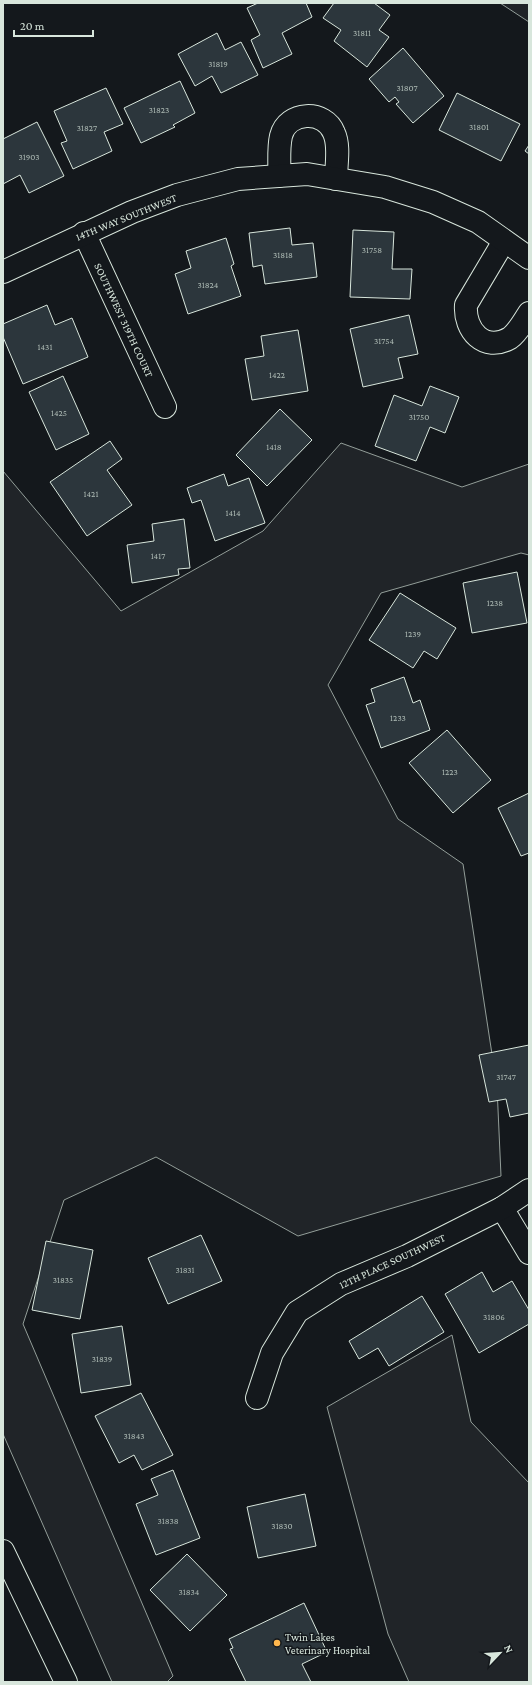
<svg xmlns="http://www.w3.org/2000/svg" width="532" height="1685" viewBox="0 0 532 1685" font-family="'Crimson Pro',serif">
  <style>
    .green { fill: #202428; stroke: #939e99 }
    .building { fill: #2c363c; stroke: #d8e6dc }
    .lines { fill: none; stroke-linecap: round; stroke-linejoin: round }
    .street-casing { stroke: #d8e6dc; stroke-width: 24 }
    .primary-casing { stroke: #d8e6dc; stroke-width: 24 }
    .street { stroke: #14181c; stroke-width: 22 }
    .primary { stroke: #14181c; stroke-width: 22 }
    .poi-dot { fill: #ffb74d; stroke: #14181c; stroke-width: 1.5 }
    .labels { text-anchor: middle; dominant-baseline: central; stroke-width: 3; stroke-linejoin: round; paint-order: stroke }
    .number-label { font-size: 9px; fill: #adbab4 }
    .street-label { font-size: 11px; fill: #d8e6dc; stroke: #14181c }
    .poi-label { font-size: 11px; fill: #d8e6dc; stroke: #14181c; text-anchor: start }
  </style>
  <rect width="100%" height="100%" fill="#14181c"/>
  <g class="green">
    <path d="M 500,3 L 529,3 L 529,22 Z"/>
    <path d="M 341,443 L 462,487 L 529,464 L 529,555 L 521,553 L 381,593 L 328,685 L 398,819 L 463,864 L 497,1087 L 501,1176 L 298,1236 L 156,1157 L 64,1200 L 23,1324 L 173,1676 L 167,1682 L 112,1682 L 3,1434 L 3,471 L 121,611 L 263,531 Z"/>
    <path d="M 452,1335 L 471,1422 L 529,1483 L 529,1682 L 409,1682 L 388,1634 L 327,1407 Z"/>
  </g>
  <g class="building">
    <path d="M 258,3 L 306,3 L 312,17 L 282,33 L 292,54 L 263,68 L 251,40 L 260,35 L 247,8 Z"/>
    <path d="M 334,3 L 374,3 L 390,15 L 379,30 L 389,37 L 367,67 L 334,41 L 341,30 L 323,18 Z"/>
    <path d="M 217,33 L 225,50 L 241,42 L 258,75 L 221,93 L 212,76 L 195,86 L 178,54 Z"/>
    <path d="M 403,48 L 444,96 L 413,123 L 396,104 L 399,102 L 395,97 L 389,102 L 369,79 Z"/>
    <path d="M 180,81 L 195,113 L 173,125 L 175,127 L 141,143 L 124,108 Z"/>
    <path d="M 106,88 L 123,124 L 104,132 L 112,151 L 73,169 L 61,143 L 67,141 L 54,111 Z"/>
    <path d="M 457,93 L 520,124 L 501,161 L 439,130 Z"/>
    <path d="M 37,122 L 64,176 L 29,193 L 20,175 L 3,184 L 3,139 Z"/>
    <path d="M 529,145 L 529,154 L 525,151 Z"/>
    <path d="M 290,228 L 292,245 L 313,243 L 317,277 L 265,284 L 262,265 L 253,267 L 249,233 Z"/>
    <path d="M 353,230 L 394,232 L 392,269 L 412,269 L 410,299 L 350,297 Z"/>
    <path d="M 226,238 L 234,264 L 231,266 L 241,296 L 188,314 L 175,274 L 191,268 L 186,251 Z"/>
    <path d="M 47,305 L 55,325 L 72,318 L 88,357 L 23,384 L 3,337 L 3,324 Z"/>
    <path d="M 409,315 L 418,354 L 398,358 L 403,378 L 363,387 L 350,329 Z"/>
    <path d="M 298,330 L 308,391 L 252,400 L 245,359 L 264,356 L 261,336 Z"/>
    <path d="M 63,376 L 89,434 L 56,450 L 29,392 Z"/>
    <path d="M 430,386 L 459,397 L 445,433 L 430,427 L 416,461 L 375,446 L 394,395 L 422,406 Z"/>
    <path d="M 280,409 L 312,440 L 267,486 L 236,455 Z"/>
    <path d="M 110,441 L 122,459 L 107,470 L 132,505 L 87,536 L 50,482 Z"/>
    <path d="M 224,474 L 228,486 L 249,478 L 265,523 L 215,541 L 201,500 L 192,503 L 187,488 Z"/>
    <path d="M 184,519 L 190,568 L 178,569 L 179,575 L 132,583 L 127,545 L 154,541 L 152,524 Z"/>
    <path d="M 517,572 L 527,623 L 472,633 L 463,583 Z"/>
    <path d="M 400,593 L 456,628 L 437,659 L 424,651 L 413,668 L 369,640 Z"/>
    <path d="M 404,677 L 413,703 L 420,700 L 430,730 L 381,748 L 366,705 L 375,702 L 371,689 Z"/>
    <path d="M 447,730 L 491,780 L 453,813 L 409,763 Z"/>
    <path d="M 529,793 L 529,853 L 521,856 L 498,808 Z"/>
    <path d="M 529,1045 L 529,1113 L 510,1117 L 506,1099 L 489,1102 L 479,1055 Z"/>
    <path d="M 201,1235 L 222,1281 L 168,1304 L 148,1258 Z"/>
    <path d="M 46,1241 L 93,1250 L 80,1319 L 32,1310 Z"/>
    <path d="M 482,1272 L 493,1292 L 512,1281 L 529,1310 L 529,1324 L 479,1353 L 445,1294 Z"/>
    <path d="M 422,1296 L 444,1332 L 389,1366 L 378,1348 L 359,1359 L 349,1341 Z"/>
    <path d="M 122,1326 L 131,1385 L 81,1393 L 72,1334 Z"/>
    <path d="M 141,1393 L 173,1455 L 142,1470 L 134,1455 L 119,1463 L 95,1416 Z"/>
    <path d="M 173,1470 L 200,1538 L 156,1555 L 136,1504 L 158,1495 L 151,1479 Z"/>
    <path d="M 305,1494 L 316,1546 L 258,1558 L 247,1507 Z"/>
    <path d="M 187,1554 L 227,1595 L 190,1631 L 150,1590 Z"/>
    <path d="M 304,1603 L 327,1652 L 302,1664 L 311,1682 L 246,1682 L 230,1649 L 233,1648 L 229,1639 Z"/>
  </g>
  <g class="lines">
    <defs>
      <g id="street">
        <path d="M 279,176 C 280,163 278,149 281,136 C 287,111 325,109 334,133 C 340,146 336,165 336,179"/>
        <path d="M 84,233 L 165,407"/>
        <path d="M 504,241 L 466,305 C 464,330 484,353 510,338 C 518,332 524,321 529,313"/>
        <path d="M 3,272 L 132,212 L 177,195 L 238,179 L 307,174 L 385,187 L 433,202 L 478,222 L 529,258"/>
        <path d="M 502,1208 L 529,1253"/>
        <path d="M 257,1398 L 272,1353 L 297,1312 L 341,1284 L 407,1256 L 502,1208 L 529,1190"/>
      </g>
      <path id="primary" d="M 3,1551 L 66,1682"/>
    </defs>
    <use href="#street" class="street-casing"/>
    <use href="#primary" class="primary-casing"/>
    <use href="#street" class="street"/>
    <use href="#primary" class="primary"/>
  </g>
  <circle class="poi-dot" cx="277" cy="1643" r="4"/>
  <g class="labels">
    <g class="number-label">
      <text x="362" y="33">31811</text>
      <text x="218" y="64">31819</text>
      <text x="407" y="88">31807</text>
      <text x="159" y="110">31823</text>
      <text x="479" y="127">31801</text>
      <text x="87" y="128">31827</text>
      <text x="29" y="157">31903</text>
      <text x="372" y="250">31758</text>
      <text x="283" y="255">31818</text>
      <text x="208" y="285">31824</text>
      <text x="384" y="341">31754</text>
      <text x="45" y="347">1431</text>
      <text x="277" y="375">1422</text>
      <text x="59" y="413">1425</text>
      <text x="419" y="417">31750</text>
      <text x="274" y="447">1418</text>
      <text x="91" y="494">1421</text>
      <text x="233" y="513">1414</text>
      <text x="158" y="556">1417</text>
      <text x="495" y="603">1238</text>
      <text x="413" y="634">1239</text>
      <text x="398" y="718">1233</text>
      <text x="450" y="772">1223</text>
      <text x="506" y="1077">31747</text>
      <text x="185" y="1270">31831</text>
      <text x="63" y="1280">31835</text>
      <text x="494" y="1317">31806</text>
      <text x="102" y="1359">31839</text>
      <text x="134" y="1436">31843</text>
      <text x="168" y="1521">31838</text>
      <text x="282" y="1526">31830</text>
      <text x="189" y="1592">31834</text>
    </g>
    <g class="street-label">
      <text transform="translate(126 217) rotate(-22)">14TH WAY SOUTHWEST</text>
      <text transform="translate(124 320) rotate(65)">SOUTHWEST 319TH COURT</text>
      <text transform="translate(392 1261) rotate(-25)">12TH PLACE SOUTHWEST</text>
    </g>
    <g class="poi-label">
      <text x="285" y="1637">Twin Lakes<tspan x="285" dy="13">Veterinary Hospital</tspan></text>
    </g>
  </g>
  <rect width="532" height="1685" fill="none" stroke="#d8e6dc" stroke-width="8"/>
  <g transform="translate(500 1653) rotate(65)" stroke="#14181c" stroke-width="3" paint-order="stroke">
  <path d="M0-3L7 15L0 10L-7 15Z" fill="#d8e6dc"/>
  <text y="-6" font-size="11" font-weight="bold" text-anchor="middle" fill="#d8e6dc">N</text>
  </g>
  <path d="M14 30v6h79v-6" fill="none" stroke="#d8e6dc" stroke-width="2"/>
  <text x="20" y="30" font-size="12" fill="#d8e6dc" stroke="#14181c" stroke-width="3" paint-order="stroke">20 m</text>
</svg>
